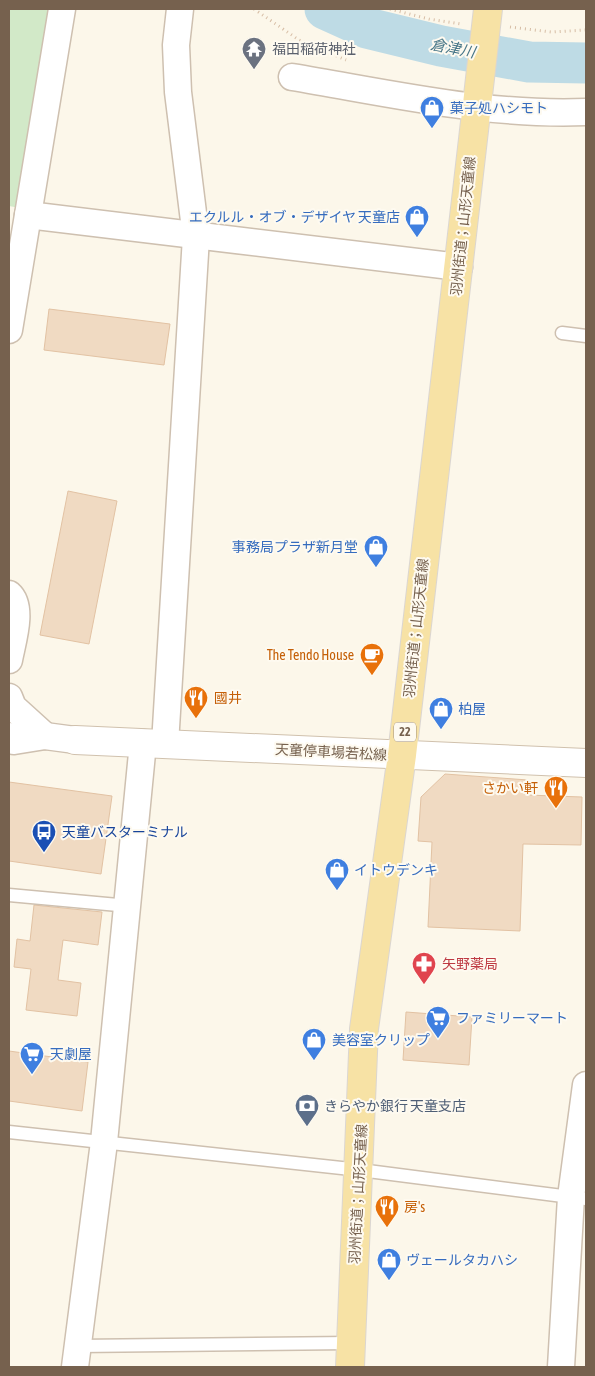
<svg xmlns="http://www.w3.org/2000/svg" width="595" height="1376" viewBox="0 0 595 1376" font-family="'Asap Condensed','Noto Sans JP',sans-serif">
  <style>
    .green { fill: #d2e9c8 }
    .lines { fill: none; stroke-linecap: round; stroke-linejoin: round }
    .river { stroke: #bedbe5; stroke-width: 41 }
    .building { fill: #f0dac2; stroke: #e2c2a3 }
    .lane-casing { stroke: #cec0b0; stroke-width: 15 }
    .street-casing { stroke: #cec0b0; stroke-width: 29 }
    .secondary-casing { stroke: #d0c1ad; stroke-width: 30 }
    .primary-casing { stroke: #dbd6d1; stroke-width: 30 }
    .path { stroke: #d6bda5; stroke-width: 3; stroke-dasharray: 1 4; stroke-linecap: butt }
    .lane { stroke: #fff; stroke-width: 12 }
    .street { stroke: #fff; stroke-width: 26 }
    .secondary { stroke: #fff; stroke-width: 28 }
    .primary { stroke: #f7e2a5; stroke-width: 28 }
    .labels { text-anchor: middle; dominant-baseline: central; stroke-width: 4; stroke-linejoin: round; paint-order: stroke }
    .shield { fill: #fefaf0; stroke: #9f8f7f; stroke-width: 1 }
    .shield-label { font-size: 12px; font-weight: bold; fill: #76614e }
    .worship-label { font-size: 14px; fill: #5b616d; stroke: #fefaf0; text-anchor: start }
    .shop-label { font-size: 14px; fill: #366cbe; stroke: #fefaf0; text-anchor: start }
    .street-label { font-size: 14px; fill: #76614e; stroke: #fefaf0 }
    .food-label { font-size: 14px; fill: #c56008; stroke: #fefaf0; text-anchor: end }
    .transit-label { font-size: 14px; fill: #164399; stroke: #fefaf0; text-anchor: start }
    .health-label { font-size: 14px; fill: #be3a42; stroke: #fefaf0; text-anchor: start }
    .service-label { font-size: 14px; fill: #4e5e75; stroke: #fefaf0; text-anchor: start }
    .water-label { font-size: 15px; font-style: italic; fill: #477688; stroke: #fefaf0 }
  </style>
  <rect width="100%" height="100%" fill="#fcf7ea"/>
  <path class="green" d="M 9,9 L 51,9 L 20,208 L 9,206 Z"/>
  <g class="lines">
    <path class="river" d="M 325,9 L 367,28 L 441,46 L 529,62 L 586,63"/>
  </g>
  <g class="building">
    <path d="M 49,309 L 170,324 L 164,365 L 44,350 Z"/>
    <path d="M 68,491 L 117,501 L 89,644 L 40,635 Z"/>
    <path d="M 445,774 L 528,780 L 527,795 L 582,797 L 581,845 L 523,844 L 520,931 L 428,927 L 432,842 L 418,841 L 421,797 Z"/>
    <path d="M 9,782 L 112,796 L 101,874 L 9,861 Z"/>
    <path d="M 34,905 L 102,912 L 98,945 L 63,940 L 58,980 L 81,983 L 77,1016 L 26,1010 L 31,969 L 14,967 L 17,939 L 30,941 Z"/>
    <path d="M 406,1012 L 472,1017 L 469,1065 L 403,1060 Z"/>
    <path d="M 9,1051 L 88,1062 L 82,1111 L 9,1101 Z"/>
  </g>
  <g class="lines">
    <defs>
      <g id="lane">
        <path d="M 562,333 L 586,336"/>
        <path d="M 9,895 L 129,906"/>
        <path d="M 9,1132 L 360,1170 L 586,1199"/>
        <path d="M 78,1346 L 351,1343"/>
      </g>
      <g id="street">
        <path d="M 292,77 C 389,93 487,116 586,112"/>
        <path d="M 28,215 L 459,267"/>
        <path d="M 9,330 L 62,9"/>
        <path d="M 9,594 C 24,607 12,643 9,660"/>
        <path d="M 9,697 L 13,707 L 45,736"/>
        <path d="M 9,736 L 14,741 L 45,736 L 75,740"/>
        <path d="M 165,744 L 196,237 L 178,92 L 176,45 L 180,9"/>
        <path d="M 75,1367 L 104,1142 L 143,743"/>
        <path d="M 561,1367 L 571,1197 L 586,1085"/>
      </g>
      <path id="secondary" d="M 75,740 L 586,763"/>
      <path id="primary" d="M 350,1367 L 364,1029 L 402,755 L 488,9"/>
    </defs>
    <use href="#lane" class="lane-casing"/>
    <use href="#street" class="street-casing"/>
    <use href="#secondary" class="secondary-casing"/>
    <use href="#primary" class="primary-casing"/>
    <g class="path">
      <path d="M 254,9 L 299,40 L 346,60"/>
      <path d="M 390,9 L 429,19 L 461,24"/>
      <path d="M 510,27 L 551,32 L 586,30"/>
    </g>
    <use href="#lane" class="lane"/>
    <use href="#street" class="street"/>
    <use href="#secondary" class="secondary"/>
    <use href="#primary" class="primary"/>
  </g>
  <defs>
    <symbol id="temple-pin" viewBox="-11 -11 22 30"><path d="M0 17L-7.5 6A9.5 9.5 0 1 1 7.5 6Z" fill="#6b7280" stroke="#fefaf0"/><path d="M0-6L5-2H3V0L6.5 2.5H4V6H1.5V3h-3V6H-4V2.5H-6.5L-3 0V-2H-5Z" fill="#fff"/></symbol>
    <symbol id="shop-pin" viewBox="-11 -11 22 30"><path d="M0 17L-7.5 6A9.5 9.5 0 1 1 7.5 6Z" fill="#3f7fe0" stroke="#fefaf0"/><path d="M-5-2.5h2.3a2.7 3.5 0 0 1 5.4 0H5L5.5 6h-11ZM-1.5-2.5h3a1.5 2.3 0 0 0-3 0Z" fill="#fff"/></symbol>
    <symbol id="cafe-pin" viewBox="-11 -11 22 30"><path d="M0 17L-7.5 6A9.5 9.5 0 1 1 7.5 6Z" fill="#e8710a" stroke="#fefaf0"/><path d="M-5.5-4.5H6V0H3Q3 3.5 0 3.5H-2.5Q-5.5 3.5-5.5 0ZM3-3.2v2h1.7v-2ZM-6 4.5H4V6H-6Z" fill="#fff"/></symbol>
    <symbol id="restaurant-pin" viewBox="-11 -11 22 30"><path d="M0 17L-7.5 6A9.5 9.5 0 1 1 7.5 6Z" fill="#e8710a" stroke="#fefaf0"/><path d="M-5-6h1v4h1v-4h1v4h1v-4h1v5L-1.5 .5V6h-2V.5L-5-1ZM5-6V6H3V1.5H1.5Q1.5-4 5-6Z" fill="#fff"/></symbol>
    <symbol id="bus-pin" viewBox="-11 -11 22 30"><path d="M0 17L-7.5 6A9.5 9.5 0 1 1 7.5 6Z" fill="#1a4fb4" stroke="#fefaf0"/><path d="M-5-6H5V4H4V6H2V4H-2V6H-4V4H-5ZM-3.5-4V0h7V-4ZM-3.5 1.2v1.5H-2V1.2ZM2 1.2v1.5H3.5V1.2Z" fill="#fff"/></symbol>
    <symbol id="pharmacy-pin" viewBox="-11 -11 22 30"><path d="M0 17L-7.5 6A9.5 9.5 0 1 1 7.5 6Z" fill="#e0444e" stroke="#fefaf0"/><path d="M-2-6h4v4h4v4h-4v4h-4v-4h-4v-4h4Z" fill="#fff"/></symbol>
    <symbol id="supermarket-pin" viewBox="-11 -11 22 30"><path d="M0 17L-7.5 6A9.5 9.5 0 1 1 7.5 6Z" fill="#3f7fe0" stroke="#fefaf0"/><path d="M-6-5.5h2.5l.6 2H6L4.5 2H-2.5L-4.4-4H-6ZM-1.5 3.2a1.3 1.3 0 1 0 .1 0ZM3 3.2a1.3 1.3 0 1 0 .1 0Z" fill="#fff"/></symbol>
    <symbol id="bank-pin" viewBox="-11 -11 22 30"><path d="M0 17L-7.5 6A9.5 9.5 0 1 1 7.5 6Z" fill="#5c6f8a" stroke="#fefaf0"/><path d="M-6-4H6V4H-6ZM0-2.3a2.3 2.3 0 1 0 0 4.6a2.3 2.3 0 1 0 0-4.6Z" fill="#fff"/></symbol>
  </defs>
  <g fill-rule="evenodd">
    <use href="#temple-pin" x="240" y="35" width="28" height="38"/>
    <use href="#shop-pin" x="418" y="94" width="28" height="38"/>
    <use href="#shop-pin" x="403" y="203" width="28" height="38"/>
    <use href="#shop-pin" x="362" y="533" width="28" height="38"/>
    <use href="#cafe-pin" x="358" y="641" width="28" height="38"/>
    <use href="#restaurant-pin" x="182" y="684" width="28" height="38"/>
    <use href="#shop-pin" x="427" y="695" width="28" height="38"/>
    <use href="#restaurant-pin" x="542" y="774" width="28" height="38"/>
    <use href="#bus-pin" x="30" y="818" width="28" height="38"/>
    <use href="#shop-pin" x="323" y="856" width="28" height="38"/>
    <use href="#pharmacy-pin" x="410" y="950" width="28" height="38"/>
    <use href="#supermarket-pin" x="424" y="1004" width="28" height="38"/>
    <use href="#shop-pin" x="300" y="1026" width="28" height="38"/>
    <use href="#supermarket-pin" x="18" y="1040" width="28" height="38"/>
    <use href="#bank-pin" x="293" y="1092" width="28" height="38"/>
    <use href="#restaurant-pin" x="373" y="1193" width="28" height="38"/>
    <use href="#shop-pin" x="375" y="1246" width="28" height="38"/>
  </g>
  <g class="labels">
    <rect class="shield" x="394" y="722.5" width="22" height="19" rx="4"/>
    <g class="shield-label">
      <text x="405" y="732">22</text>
    </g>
    <g class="worship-label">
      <text x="272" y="49">福田稲荷神社</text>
    </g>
    <g class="shop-label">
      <text x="450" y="108">菓子処ハシモト</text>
      <text x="400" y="217" text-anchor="end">エクルル・オブ・デザイヤ 天童店</text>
      <text x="358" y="547" text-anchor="end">事務局プラザ新月堂</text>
      <text x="458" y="709">柏屋</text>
      <text x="354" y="870">イトウデンキ</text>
      <text x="456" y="1018">ファミリーマート</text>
      <text x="332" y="1040">美容室クリップ</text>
      <text x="50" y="1054">天劇屋</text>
      <text x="406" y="1260">ヴェールタカハシ</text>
    </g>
    <g class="street-label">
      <text transform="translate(463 226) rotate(-84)">羽州街道；山形天童線</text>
      <text transform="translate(416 628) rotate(-84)">羽州街道；山形天童線</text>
      <text transform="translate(331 752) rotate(3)">天童停車場若松線</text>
      <text transform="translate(358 1194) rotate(-87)">羽州街道；山形天童線</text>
    </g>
    <g class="food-label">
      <text x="354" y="655">The Tendo House</text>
      <text x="214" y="698" text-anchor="start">國井</text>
      <text x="538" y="788">さかい軒</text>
      <text x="404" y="1207" text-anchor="start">房's</text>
    </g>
    <g class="transit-label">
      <text x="62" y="832">天童バスターミナル</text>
    </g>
    <g class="health-label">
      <text x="442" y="964">矢野薬局</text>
    </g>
    <g class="service-label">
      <text x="324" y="1106">きらやか銀行 天童支店</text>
    </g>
    <g class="water-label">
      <text transform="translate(453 48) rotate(11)">倉津川</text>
    </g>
  </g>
  <rect width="595" height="1376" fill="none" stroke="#76614e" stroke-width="20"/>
</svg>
